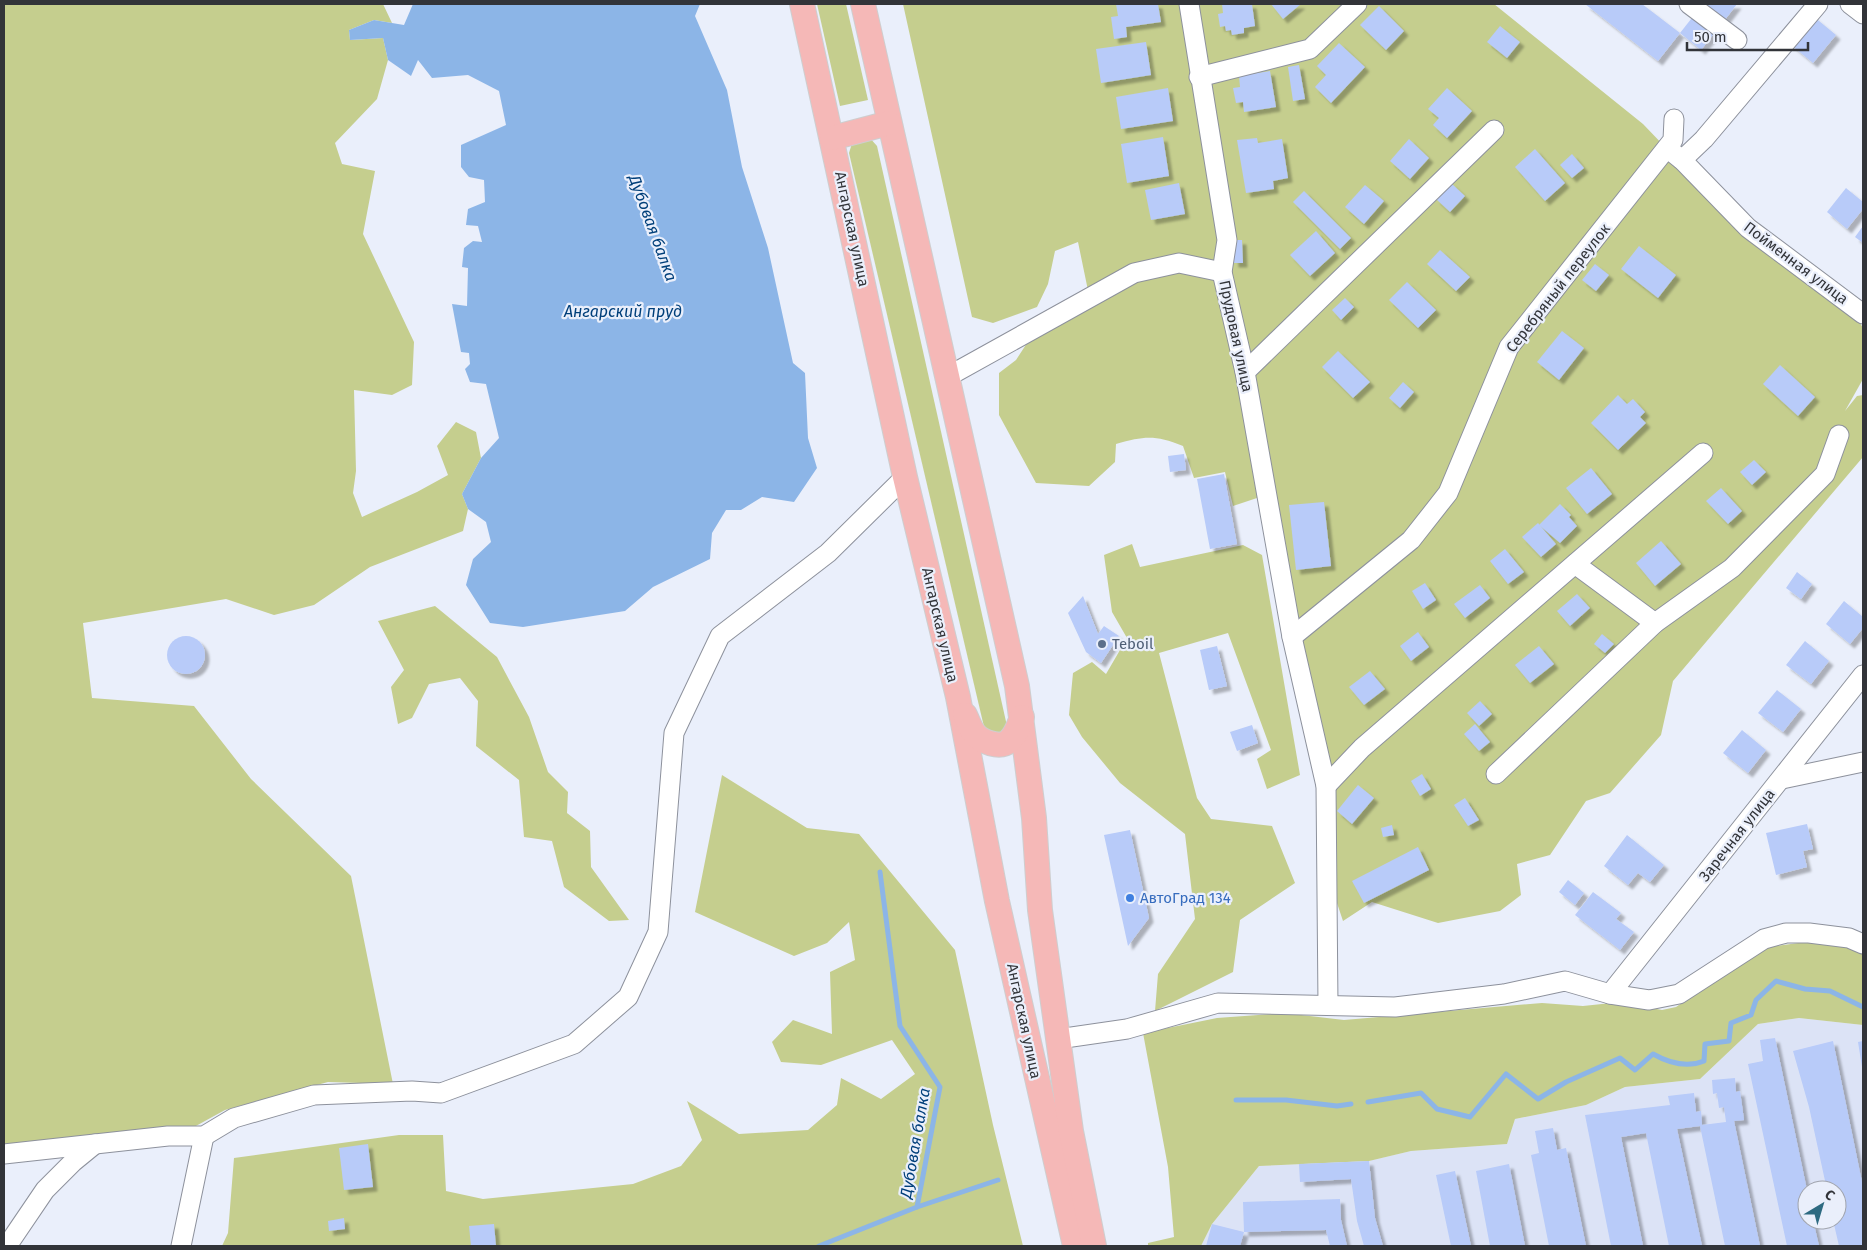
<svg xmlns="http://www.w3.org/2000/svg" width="1867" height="1250" viewBox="0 0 1867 1250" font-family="'Fira Sans',sans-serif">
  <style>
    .built { fill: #dce3f6; fill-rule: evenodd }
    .green { fill: #c5ce8e }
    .water { fill: #8cb5e7 }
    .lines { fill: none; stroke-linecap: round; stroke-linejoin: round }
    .stream { stroke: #8cb5e7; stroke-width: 5 }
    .building { fill: #b8cbf9; filter: url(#shadow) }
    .minor-casing { stroke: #8d919c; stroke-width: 21 }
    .major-casing { stroke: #cececf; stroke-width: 26 }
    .minor { stroke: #fff; stroke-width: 19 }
    .major { stroke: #f5b8b7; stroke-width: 24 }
    .service-dot { fill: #5c6f8a; stroke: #eaeffb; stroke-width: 2 }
    .shop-dot { fill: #3f7fe0; stroke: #eaeffb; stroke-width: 2 }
    .labels { text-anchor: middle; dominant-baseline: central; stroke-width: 4.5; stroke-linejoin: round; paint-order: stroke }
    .street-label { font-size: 15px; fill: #323439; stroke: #eaeffb }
    .service-label { font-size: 15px; fill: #4e5e75; stroke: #eaeffb; text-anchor: start }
    .shop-label { font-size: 15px; fill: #366cbe; stroke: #eaeffb; text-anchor: start }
    .water-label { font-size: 16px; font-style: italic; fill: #003f7a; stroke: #eaeffb }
  </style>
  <defs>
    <filter id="shadow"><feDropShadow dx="4.5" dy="4.5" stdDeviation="1" flood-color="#0004"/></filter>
  </defs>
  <rect width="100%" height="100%" fill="#eaeffb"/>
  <path class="built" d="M 1799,1018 L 1863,1025 L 1863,1246 L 1201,1246 L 1212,1224 L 1259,1166 L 1368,1161 L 1411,1151 L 1507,1144 L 1515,1119 L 1586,1105 L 1625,1087 L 1700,1079 L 1758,1024 ZM 1807,1190 L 1837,1190 L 1837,1220 L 1807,1220 Z"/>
  <g class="green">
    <path d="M 4,4 L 383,4 L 392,23 L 374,20 L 349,30 L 350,40 L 383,38 L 388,60 L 377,99 L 335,143 L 342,164 L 375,171 L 363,234 L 414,342 L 412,385 L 392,395 L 354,390 L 356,471 L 353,493 L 362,517 L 417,492 L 448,475 L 437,446 L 456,422 L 476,432 L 481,458 L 462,494 L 468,509 L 463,531 L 370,567 L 314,605 L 274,615 L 226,599 L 83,623 L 92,698 L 194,706 L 251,779 L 351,876 L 393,1084 L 328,1082 L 225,1110 L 174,1138 L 4,1150 Z"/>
    <path d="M 817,4 L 846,4 L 868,100 L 840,106 Z"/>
    <path d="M 903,4 L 1494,4 L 1643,124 L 1763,249 L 1857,318 L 1863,328 L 1863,379 L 1845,411 L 1857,396 L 1863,395 L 1863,457 L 1673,681 L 1661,735 L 1610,793 L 1586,801 L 1550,855 L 1517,864 L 1521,895 L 1500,911 L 1438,923 L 1372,902 L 1343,921 L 1318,846 L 1319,793 L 1260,497 L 1233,506 L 1225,472 L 1194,478 L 1183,446 C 1155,435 1145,436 1116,444 L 1115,462 L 1089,486 L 1036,483 L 999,415 L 999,373 L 1016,360 L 1029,340 L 1091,305 L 1078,242 L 1055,251 L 1048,284 L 1037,307 L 993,323 L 972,317 Z"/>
    <path d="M 869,137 L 877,146 L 1007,726 L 1004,737 L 985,731 L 849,153 L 853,140 Z"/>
    <path d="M 1132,544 L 1140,567 L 1243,545 L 1262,555 L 1300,775 L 1267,789 L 1257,759 L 1271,750 L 1228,633 L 1159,653 L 1197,798 L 1211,819 L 1272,826 L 1295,883 L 1240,920 L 1233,972 L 1155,1011 L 1158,974 L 1195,919 L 1185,834 L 1120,783 L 1082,737 L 1069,715 L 1073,673 L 1092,662 L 1106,674 L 1127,638 L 1112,612 L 1104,555 Z"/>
    <path d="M 435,606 L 497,657 L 529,717 L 548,772 L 568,792 L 567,813 L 590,831 L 591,867 L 629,920 L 609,921 L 564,887 L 552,841 L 524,837 L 519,780 L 476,746 L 478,701 L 460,678 L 429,684 L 412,718 L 398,724 L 391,687 L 404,670 L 378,621 Z"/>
    <path d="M 722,775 L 807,828 L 859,834 L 955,950 L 993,1125 L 1023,1246 L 222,1246 L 228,1233 L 234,1158 L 399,1135 L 443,1135 L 446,1191 L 483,1199 L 633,1184 L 681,1166 L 702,1140 L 687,1101 L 739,1134 L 808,1130 L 837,1105 L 841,1078 L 881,1099 L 915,1074 L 892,1040 L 821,1065 L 781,1062 L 772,1042 L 793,1020 L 832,1034 L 830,972 L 855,960 L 849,922 L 827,943 L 794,956 L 695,912 Z"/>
    <path d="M 1813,941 L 1863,950 L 1863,1025 L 1799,1018 L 1758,1024 L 1700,1079 L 1625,1087 L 1586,1105 L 1515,1119 L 1507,1144 L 1411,1151 L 1369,1161 L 1259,1166 L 1212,1224 L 1201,1246 L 1148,1246 L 1148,1243 L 1174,1237 L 1168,1167 L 1143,1033 L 1217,1018 L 1284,1013 L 1344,1020 L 1542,1003 L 1583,1006 L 1621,1002 L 1662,1010 L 1676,1007 L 1761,948 Z"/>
  </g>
  <path class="water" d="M 413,4 L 700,4 L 695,16 L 727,90 L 742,167 L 768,248 L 793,363 L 805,373 L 808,438 L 817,468 L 794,502 L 762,497 L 741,510 L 726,510 L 712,533 L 710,559 L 653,587 L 625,611 L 523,627 L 490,623 L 466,585 L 473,559 L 491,542 L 486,522 L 468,509 L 462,494 L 481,458 L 499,438 L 486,384 L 470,382 L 465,369 L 470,364 L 469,353 L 461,352 L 452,304 L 467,306 L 468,268 L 462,267 L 464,248 L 473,241 L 482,242 L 478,226 L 466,225 L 468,209 L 485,202 L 484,180 L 469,177 L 461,167 L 461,145 L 506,125 L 499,91 L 468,75 L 432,78 L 418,60 L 411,76 L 388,60 L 383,38 L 350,40 L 349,30 L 374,20 L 404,25 Z"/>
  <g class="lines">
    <g class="stream">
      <path d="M 1236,1100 L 1286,1100 L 1337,1106 L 1351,1104"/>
      <path d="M 1368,1102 L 1421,1093 L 1437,1109 L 1470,1117 L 1506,1074 L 1538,1099 L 1566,1082 L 1620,1058 L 1635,1070 L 1653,1054 C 1669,1063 1687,1068 1704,1061 L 1705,1044 L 1729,1041 L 1731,1023 L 1751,1015 L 1756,1000 L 1776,981 L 1805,989 L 1830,991 L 1863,1007"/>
      <path d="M 917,1207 L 998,1180"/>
      <path d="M 819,1246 L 917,1207 L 940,1087 L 900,1026 L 880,872"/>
    </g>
  </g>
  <g class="building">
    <path d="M 1116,4 L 1158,4 L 1161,22 L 1126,27 L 1127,37 L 1114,39 L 1111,17 L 1118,16 Z"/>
    <path d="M 1222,4 L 1252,4 L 1255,26 L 1244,28 L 1244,33 L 1232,35 L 1231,30 L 1226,31 L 1225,26 L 1220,27 L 1218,14 L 1223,13 Z"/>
    <path d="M 1271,4 L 1301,4 L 1283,19 Z"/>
    <path d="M 1585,4 L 1642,4 L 1680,33 L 1658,61 Z"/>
    <path d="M 1702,4 L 1737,4 L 1724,21 Z"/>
    <path d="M 1379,6 L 1404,31 L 1386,50 L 1360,25 Z"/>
    <path d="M 1695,14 L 1716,31 L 1701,50 L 1680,33 Z"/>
    <path d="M 1813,16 L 1836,35 L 1813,63 L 1790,44 Z"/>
    <path d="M 1500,26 L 1520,42 L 1507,58 L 1487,42 Z"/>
    <path d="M 1146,42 L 1151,75 L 1101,83 L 1096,49 Z"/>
    <path d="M 1339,43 L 1365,67 L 1331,103 L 1315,87 L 1326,75 L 1317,66 Z"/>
    <path d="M 1299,65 L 1305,99 L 1293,101 L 1288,67 Z"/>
    <path d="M 1270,71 L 1276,107 L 1244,112 L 1243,102 L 1236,103 L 1233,88 L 1240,87 L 1239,76 Z"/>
    <path d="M 1168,88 L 1173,121 L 1121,129 L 1116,97 Z"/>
    <path d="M 1447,88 L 1472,111 L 1447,138 L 1433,125 L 1439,118 L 1428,109 Z"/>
    <path d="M 1163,137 L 1169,176 L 1127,183 L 1121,144 Z"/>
    <path d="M 1257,138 L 1258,143 L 1282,139 L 1288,178 L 1273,181 L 1274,189 L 1246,193 L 1237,140 Z"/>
    <path d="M 1409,139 L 1429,158 L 1410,179 L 1390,161 Z"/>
    <path d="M 1535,149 L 1565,183 L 1545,201 L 1515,167 Z"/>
    <path d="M 1572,154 L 1584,168 L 1572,178 L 1560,165 Z"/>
    <path d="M 1179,183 L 1185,214 L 1151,220 L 1145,190 Z"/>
    <path d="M 1451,183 L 1465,196 L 1450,212 L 1436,199 Z"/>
    <path d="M 1365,185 L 1384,201 L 1364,224 L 1345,207 Z"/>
    <path d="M 1846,188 L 1863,202 L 1863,209 L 1847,229 L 1827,212 Z"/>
    <path d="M 1304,191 L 1351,238 L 1340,249 L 1293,202 Z"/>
    <path d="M 1863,226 L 1863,243 L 1855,237 Z"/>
    <path d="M 1316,231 L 1335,253 L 1310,276 L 1290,255 Z"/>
    <path d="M 1233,240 L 1242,240 L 1243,263 L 1234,263 Z"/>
    <path d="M 1639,246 L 1676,275 L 1658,298 L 1621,269 Z"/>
    <path d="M 1440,250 L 1470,277 L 1456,291 L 1427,264 Z"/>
    <path d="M 1595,264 L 1609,275 L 1596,291 L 1582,280 Z"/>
    <path d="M 1407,282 L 1436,310 L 1418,328 L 1389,300 Z"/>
    <path d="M 1345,298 L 1354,307 L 1341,320 L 1332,310 Z"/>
    <path d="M 1562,331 L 1584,348 L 1559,380 L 1537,362 Z"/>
    <path d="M 1338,351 L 1370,382 L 1353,398 L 1322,367 Z"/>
    <path d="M 1780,365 L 1815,397 L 1798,416 L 1763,384 Z"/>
    <path d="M 1403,382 L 1414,392 L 1400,408 L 1389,398 Z"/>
    <path d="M 1618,395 L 1627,404 L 1633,399 L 1645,412 L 1640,417 L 1646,423 L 1618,450 L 1591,423 Z"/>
    <path d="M 1184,454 L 1186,470 L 1170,472 L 1168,456 Z"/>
    <path d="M 1754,460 L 1766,472 L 1752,485 L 1740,472 Z"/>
    <path d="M 1591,468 L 1612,494 L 1587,514 L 1566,488 Z"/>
    <path d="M 1224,474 L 1237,544 L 1210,549 L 1197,479 Z"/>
    <path d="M 1721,488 L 1742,511 L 1728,524 L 1706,501 Z"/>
    <path d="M 1324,502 L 1331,566 L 1296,570 L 1289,505 Z"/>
    <path d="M 1560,504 L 1571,515 L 1569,517 L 1577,526 L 1560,543 L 1539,525 Z"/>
    <path d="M 1538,523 L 1556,544 L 1541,557 L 1522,537 Z"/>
    <path d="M 1661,541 L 1681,564 L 1655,586 L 1636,563 Z"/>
    <path d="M 1505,549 L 1524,572 L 1508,584 L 1490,561 Z"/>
    <path d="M 1797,572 L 1812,584 L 1801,599 L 1786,588 Z"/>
    <path d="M 1425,583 L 1436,600 L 1423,609 L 1412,591 Z"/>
    <path d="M 1480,585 L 1490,598 L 1465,618 L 1454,604 Z"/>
    <path d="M 1577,594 L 1590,608 L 1570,626 L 1557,611 Z"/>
    <path d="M 1083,596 L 1098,634 L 1104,626 L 1119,636 L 1101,663 L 1086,652 L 1068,613 Z"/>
    <path d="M 1844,601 L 1863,617 L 1863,628 L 1850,644 L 1826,624 Z"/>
    <path d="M 1418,632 L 1429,647 L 1411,661 L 1400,646 Z"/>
    <path d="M 1602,634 L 1614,644 L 1605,653 L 1594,644 Z"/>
    <circle cx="186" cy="655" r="19"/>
    <path d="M 1805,641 L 1829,661 L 1811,684 L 1786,665 Z"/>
    <path d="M 1217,646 L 1227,686 L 1209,690 L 1200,650 Z"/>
    <path d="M 1539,646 L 1554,664 L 1530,683 L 1515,665 Z"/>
    <path d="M 1370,671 L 1385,689 L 1364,705 L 1349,687 Z"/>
    <path d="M 1777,690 L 1801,709 L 1783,732 L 1758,713 Z"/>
    <path d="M 1480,701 L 1492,714 L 1479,726 L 1467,713 Z"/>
    <path d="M 1475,724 L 1490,742 L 1479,751 L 1464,734 Z"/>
    <path d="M 1252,725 L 1258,743 L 1237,751 L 1230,732 Z"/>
    <path d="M 1742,730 L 1766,750 L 1748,773 L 1723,753 Z"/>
    <path d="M 1422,774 L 1431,789 L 1420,796 L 1411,781 Z"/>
    <path d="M 1358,785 L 1374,798 L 1352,824 L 1337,811 Z"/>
    <path d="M 1465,798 L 1479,820 L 1468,826 L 1454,805 Z"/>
    <path d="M 1807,824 L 1813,849 L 1803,851 L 1807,867 L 1776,875 L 1766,833 Z"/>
    <path d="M 1392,825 L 1394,835 L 1383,837 L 1381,828 Z"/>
    <path d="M 1130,830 L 1149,918 L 1128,946 L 1104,835 Z"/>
    <path d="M 1627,835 L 1664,865 L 1650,882 L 1638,873 L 1628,885 L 1604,866 Z"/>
    <path d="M 1418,847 L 1429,870 L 1364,903 L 1352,881 Z"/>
    <path d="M 1568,880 L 1584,893 L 1575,905 L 1559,892 Z"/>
    <path d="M 1593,892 L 1621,913 L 1616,919 L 1634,932 L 1620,950 L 1575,915 Z"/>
    <path d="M 1775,1038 L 1807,1190 L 1807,1220 L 1813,1220 L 1819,1246 L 1787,1246 L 1748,1064 L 1763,1061 L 1760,1040 Z"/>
    <path d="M 1833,1041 L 1863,1187 L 1863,1246 L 1839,1246 L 1833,1220 L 1837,1220 L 1837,1190 L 1827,1190 L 1809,1107 L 1793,1051 Z"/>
    <path d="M 1863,1041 L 1863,1067 L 1862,1067 L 1858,1042 Z"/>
    <path d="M 1735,1078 L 1736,1092 L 1740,1091 L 1744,1120 L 1734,1121 L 1760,1246 L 1725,1246 L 1700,1126 L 1677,1129 L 1702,1246 L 1669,1246 L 1646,1133 L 1621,1137 L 1643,1246 L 1611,1246 L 1585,1115 L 1670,1105 L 1668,1096 L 1694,1093 L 1696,1112 L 1701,1111 L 1702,1125 L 1726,1122 L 1724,1107 L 1719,1108 L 1717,1093 L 1713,1094 L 1712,1080 Z"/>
    <path d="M 1553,1128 L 1557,1150 L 1566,1148 L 1586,1246 L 1549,1246 L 1531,1155 L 1539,1153 L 1535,1131 Z"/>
    <path d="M 368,1144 L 373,1187 L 344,1190 L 339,1148 Z"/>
    <path d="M 1369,1161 L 1375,1218 L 1383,1246 L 1364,1246 L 1357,1221 L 1351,1179 L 1300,1182 L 1299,1164 Z"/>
    <path d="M 1509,1164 L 1525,1246 L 1490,1246 L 1476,1171 Z"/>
    <path d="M 1455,1171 L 1471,1246 L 1451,1246 L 1436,1175 Z"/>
    <path d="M 1340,1199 L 1341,1220 L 1347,1246 L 1330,1246 L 1326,1230 L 1244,1232 L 1243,1202 Z"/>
    <path d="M 344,1218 L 345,1229 L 329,1231 L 328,1221 Z"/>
    <path d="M 494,1224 L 496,1246 L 471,1246 L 469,1226 Z"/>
    <path d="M 1212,1224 L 1244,1232 L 1240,1246 L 1206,1246 Z"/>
  </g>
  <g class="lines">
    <defs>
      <g id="minor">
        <path d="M 1189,4 L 1227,240 L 1222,272 L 1245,372 L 1292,637 L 1326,786 L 1328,1005"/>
        <path d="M 1689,4 L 1737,40"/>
        <path d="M 1850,4 L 1863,14"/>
        <path d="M 1199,77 L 1310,49 L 1357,4"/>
        <path d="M 1667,148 L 1682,160 L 1748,228 L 1863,314"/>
        <path d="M 1682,160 L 1704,139 L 1818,4"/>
        <path d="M 1245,372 L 1494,130"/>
        <path d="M 947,377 L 1134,273 L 1179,263 L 1222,272"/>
        <path d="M 1575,564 L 1655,623"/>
        <path d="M 1292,637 L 1411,540 L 1448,493 L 1509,347 L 1673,140 L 1674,119"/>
        <path d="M 1496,774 L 1655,623 L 1732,568 L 1825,474 L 1839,435"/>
        <path d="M 1782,779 L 1863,762"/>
        <path d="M 1326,786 L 1362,748 L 1703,453"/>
        <path d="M 1610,994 L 1863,675"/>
        <path d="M 1058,1039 L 1127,1029 L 1218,1003 L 1395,1007 L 1504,994 L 1565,981 L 1610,994 L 1649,1000 L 1679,994 L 1764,939 L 1786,933 L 1809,933 L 1849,938 L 1863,944"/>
        <path d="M 4,1154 L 168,1136 L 204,1136 L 234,1118 L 314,1095 L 412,1091 L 441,1093 L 574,1044 L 628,997 L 658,932 L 674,733 L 720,636 L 828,553 L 905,477"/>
        <path d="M 7,1246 L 45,1190 L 73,1162 L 95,1144"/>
        <path d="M 181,1246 L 204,1136"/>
      </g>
      <g id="major">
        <path d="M 802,4 L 905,477 L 958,697 L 997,901 L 1075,1246"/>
        <path d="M 863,4 L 1017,686 L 1034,818 L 1040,910 L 1071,1131 L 1094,1246"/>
        <path d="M 832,138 L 889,123"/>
        <path d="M 965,715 C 968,721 970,728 974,733 C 981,742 1000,749 1009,741 C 1016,735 1019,725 1022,717"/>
      </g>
    </defs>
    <use href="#minor" class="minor-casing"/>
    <use href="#major" class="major-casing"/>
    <use href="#minor" class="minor"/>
    <use href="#major" class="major"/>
  </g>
  <circle class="service-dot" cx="1102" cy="644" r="5"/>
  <circle class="shop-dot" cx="1130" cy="898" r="5"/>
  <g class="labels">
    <g class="street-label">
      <text transform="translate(852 229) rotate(78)">Ангарская улица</text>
      <text transform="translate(1796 263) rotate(37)">Пойменная улица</text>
      <text transform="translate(1558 288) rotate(-52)">Серебряный переулок</text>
      <text transform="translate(1236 336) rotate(78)">Прудовая улица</text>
      <text transform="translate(940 625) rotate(77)">Ангарская улица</text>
      <text transform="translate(1737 835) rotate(-52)">Заречная улица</text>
      <text transform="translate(1024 1021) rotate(78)">Ангарская улица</text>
    </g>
    <g class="service-label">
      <text x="1112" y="644">Teboil</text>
    </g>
    <g class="shop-label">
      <text x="1140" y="898">АвтоГрад 134</text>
    </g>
    <g class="water-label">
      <text transform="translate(653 228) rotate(70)">Дубовая балка</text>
      <text x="623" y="311">Ангарский пруд</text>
      <text transform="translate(915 1143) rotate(-80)">Дубовая балка</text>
    </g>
  </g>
  <rect width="1867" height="1250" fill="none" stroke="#323439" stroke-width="10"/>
  <g transform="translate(1822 1205) rotate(38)"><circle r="24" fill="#eaeffb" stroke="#a0a4ad"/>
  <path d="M0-4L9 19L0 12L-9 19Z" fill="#2d6a81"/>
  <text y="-8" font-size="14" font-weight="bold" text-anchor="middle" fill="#323439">С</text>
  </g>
  <path d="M1687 42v8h121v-8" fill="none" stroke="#323439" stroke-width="2.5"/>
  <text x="1694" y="42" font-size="15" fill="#323439" stroke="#eaeffb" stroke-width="4" paint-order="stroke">50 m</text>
</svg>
